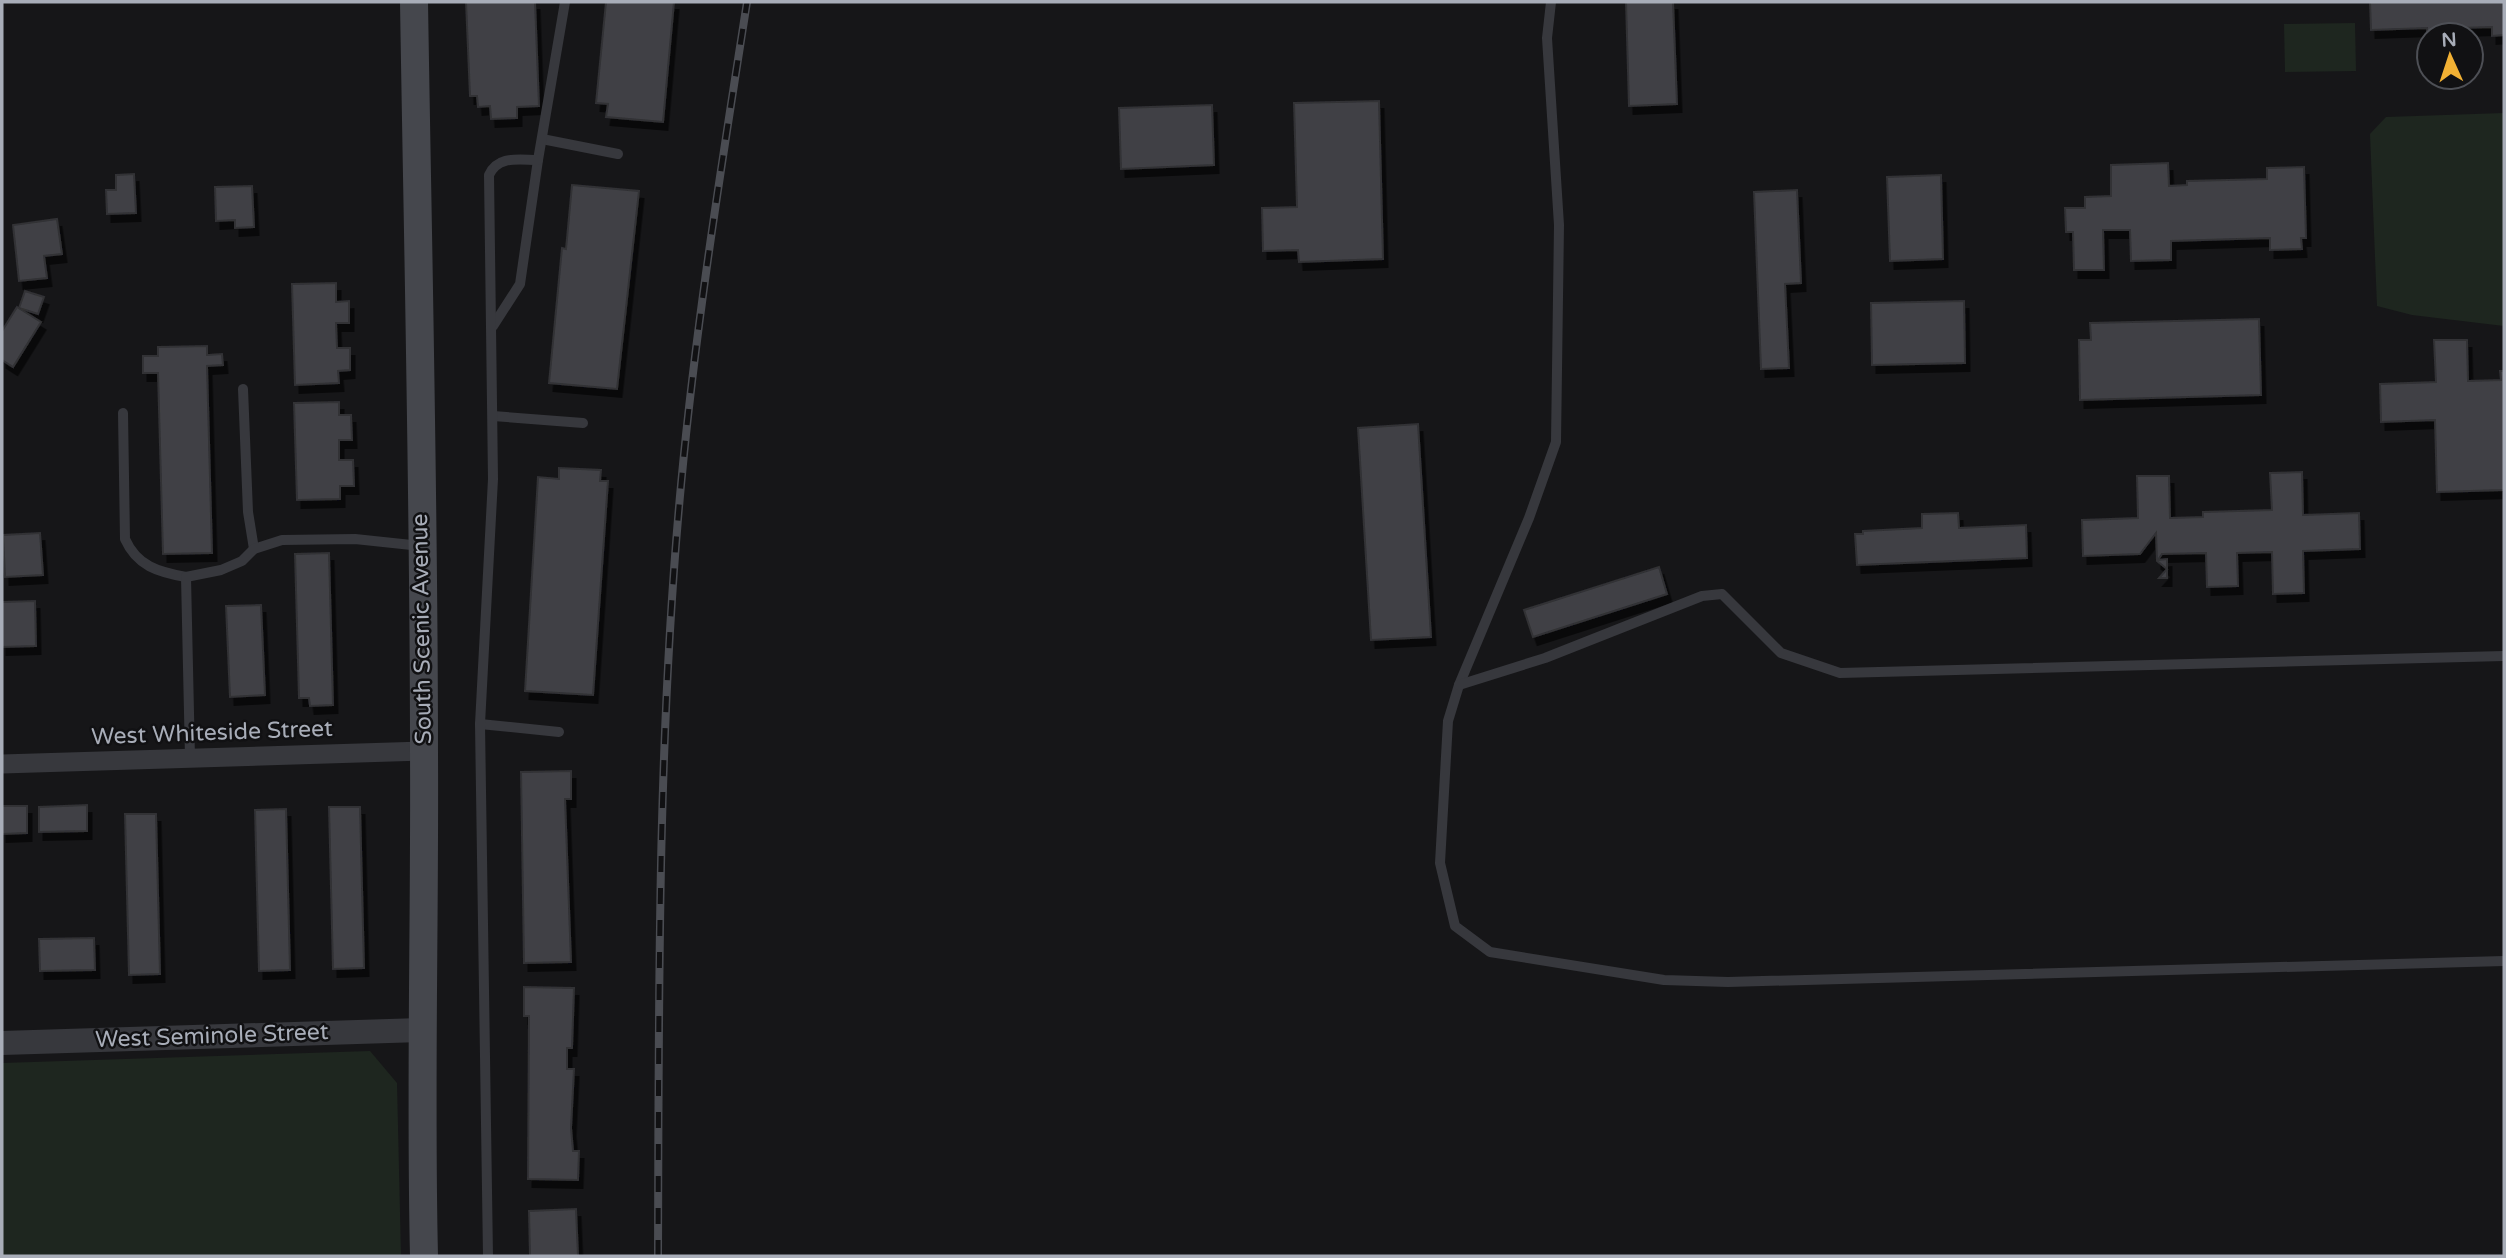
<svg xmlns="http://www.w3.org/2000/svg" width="2506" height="1258" viewBox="0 0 2506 1258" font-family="'Varela Round',sans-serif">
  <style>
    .green { fill: #1e261f }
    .building { fill: #404145; stroke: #303034; stroke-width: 2; filter: url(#shadow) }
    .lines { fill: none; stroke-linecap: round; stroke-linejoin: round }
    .service { stroke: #37383d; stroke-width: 10 }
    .minor { stroke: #37383d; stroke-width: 19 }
    .tertiary { stroke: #37383d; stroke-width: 24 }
    .secondary { stroke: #45474d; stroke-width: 28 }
    .rail-casing { stroke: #4a4c52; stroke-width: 8 }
    .rail { stroke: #111113; stroke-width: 5; stroke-dasharray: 16; stroke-linecap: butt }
    .labels { text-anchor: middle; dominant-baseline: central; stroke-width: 5; stroke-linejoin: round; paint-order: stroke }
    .street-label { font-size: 23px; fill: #a8adb8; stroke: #111113 }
  </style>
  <defs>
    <filter id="shadow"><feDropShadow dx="4.5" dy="8" stdDeviation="0" flood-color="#0009"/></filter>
  </defs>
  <rect width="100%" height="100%" fill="#161618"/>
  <g class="green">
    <path d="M 2355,23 L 2356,71 L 2285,72 L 2284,24 Z"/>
    <path d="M 2504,113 L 2504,326 L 2412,315 L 2377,306 L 2370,134 L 2386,117 Z"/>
    <path d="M 370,1051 L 397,1083 L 401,1256 L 2,1256 L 2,1063 Z"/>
  </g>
  <g class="building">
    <path d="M 466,2 L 535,2 L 539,106 L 517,107 L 517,118 L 491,119 L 490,106 L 478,107 L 477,96 L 470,96 Z"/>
    <path d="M 606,2 L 674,2 L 663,122 L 606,117 L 608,104 L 596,103 Z"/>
    <path d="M 1626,2 L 1673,2 L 1677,104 L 1629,106 Z"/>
    <path d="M 2370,2 L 2504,2 L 2504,35 L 2492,36 L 2492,27 L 2460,28 L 2460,35 L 2429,35 L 2428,70 L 2427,28 L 2371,30 Z"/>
    <path d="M 1379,101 L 1383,259 L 1299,262 L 1298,250 L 1263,251 L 1262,208 L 1297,207 L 1294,103 Z"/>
    <path d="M 1212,105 L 1214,165 L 1121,169 L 1119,108 Z"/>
    <path d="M 2168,163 L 2169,186 L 2187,185 L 2187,181 L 2267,179 L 2267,168 L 2304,167 L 2306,238 L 2301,238 L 2302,249 L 2270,250 L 2270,238 L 2171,241 L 2171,260 L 2131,261 L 2130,230 L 2103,230 L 2104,270 L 2074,270 L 2073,232 L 2066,232 L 2065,208 L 2085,208 L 2085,197 L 2111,196 L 2111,165 Z"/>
    <path d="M 134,174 L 136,213 L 107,214 L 106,190 L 116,190 L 116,175 Z"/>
    <path d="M 1941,175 L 1943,259 L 1890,261 L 1887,177 Z"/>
    <path d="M 572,185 L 639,191 L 617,389 L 549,383 L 562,248 L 566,249 Z"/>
    <path d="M 252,186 L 254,227 L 235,228 L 235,220 L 216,221 L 215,187 Z"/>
    <path d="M 1797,190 L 1801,283 L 1785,284 L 1789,368 L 1761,369 L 1754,192 Z"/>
    <path d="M 57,219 L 62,254 L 44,256 L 47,278 L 19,281 L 13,225 Z"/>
    <path d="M 336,283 L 336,302 L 349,301 L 349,323 L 336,323 L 337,348 L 350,348 L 350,370 L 338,371 L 339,383 L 295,385 L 292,284 Z"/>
    <path d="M 25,291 L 44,297 L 38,314 L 19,308 Z"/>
    <path d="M 1964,301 L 1965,363 L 1872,365 L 1871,303 Z"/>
    <path d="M 17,307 L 41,322 L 13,367 L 2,360 L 2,331 Z"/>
    <path d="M 2259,319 L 2261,395 L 2080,400 L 2079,340 L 2091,340 L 2090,323 Z"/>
    <path d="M 2434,340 L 2467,340 L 2468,381 L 2501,380 L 2500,371 L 2504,371 L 2504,490 L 2437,492 L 2435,420 L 2381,422 L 2380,384 L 2436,382 Z"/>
    <path d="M 207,346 L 207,355 L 222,354 L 223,365 L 207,366 L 212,553 L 163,554 L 158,373 L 143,373 L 143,356 L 158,356 L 158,347 Z"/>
    <path d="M 339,402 L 339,415 L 351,415 L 352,440 L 339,440 L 339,460 L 353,460 L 354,486 L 340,486 L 340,499 L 297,500 L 294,403 Z"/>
    <path d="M 1418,424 L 1431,637 L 1371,640 L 1358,428 Z"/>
    <path d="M 559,468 L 601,470 L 600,481 L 608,481 L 593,695 L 525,691 L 538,477 L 559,479 Z"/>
    <path d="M 2302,472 L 2303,515 L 2359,513 L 2360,549 L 2303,551 L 2304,593 L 2273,594 L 2272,552 L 2237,553 L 2238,586 L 2207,587 L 2206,553 L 2162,554 L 2158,560 L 2167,559 L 2167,578 L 2159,578 L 2167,569 L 2157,561 L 2156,533 L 2140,554 L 2083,556 L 2082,520 L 2138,518 L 2137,476 L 2169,476 L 2170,518 L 2203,517 L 2203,512 L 2272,510 L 2270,473 Z"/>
    <path d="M 1958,513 L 1959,528 L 2026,525 L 2027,558 L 1857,565 L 1855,534 L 1863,534 L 1863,531 L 1922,528 L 1922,514 Z"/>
    <path d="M 40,533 L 43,575 L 5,577 L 3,535 Z"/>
    <path d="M 329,553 L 333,705 L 310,706 L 309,698 L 299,698 L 295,554 Z"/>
    <path d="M 1659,567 L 1667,594 L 1533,637 L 1524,610 Z"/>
    <path d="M 35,601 L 36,646 L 2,647 L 2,602 Z"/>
    <path d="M 261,605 L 265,695 L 230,697 L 226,606 Z"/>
    <path d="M 571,771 L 571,799 L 565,799 L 571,962 L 524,963 L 521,772 Z"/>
    <path d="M 87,805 L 87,831 L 39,832 L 39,807 Z"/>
    <path d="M 2,806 L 27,806 L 27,833 L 2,834 Z"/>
    <path d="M 329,807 L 360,807 L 364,968 L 333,969 Z"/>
    <path d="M 286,809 L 290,970 L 259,971 L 255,810 Z"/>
    <path d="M 125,814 L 156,814 L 160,974 L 129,975 Z"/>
    <path d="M 94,938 L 95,970 L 40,971 L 39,939 Z"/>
    <path d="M 524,987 L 574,988 L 572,1048 L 567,1048 L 567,1069 L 574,1069 L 571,1128 L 573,1151 L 579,1151 L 578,1180 L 528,1179 L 529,1016 L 524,1016 Z"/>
    <path d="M 576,1209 L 578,1256 L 530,1256 L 529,1211 Z"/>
  </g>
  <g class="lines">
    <g class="service">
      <path d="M 1551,2 L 1547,38 L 1559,225 L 1556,442 L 1529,518 L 1459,685 L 1448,721 L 1440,863 L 1455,926 L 1490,952 L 1664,980 L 1728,982 L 2504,961"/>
      <path d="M 542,139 L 618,154"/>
      <path d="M 493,326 L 520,284 L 538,160"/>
      <path d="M 243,389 L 248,512 L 254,549"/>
      <path d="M 123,413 L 125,539 C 137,566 158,572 186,577"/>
      <path d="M 493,416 L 583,423"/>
      <path d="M 1459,685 L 1545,658 L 1702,596 L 1722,594 L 1781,653 L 1840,673 L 2504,656"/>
      <path d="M 480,724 L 559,732"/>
      <path d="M 190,758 L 186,577 L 221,570 L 242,561 L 254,549 L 282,540 L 355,539 L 421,546"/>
      <path d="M 488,1256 L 480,724 L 493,479 L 489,175 C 498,155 519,160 538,160 L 565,2"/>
    </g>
    <path class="minor" d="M 2,764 L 424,751"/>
    <path class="tertiary" d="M 2,1043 L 421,1030"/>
    <path class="secondary" d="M 414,2 C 418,252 424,502 424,752 C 425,920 420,1088 424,1256"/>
    <defs>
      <path id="rail" d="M 658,1256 C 659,999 657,741 681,485 C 696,323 722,162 747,2"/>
    </defs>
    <use href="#rail" class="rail-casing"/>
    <use href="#rail" class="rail"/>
  </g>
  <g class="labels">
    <g class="street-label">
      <text transform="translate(422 629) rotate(-91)">South Scenic Avenue</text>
      <text transform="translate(212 733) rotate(-2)">West Whiteside Street</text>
      <text transform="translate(212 1036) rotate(-2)">West Seminole Street</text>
    </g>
  </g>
  <rect width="2506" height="1258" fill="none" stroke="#a8adb8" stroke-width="7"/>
  <g transform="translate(2450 56) rotate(357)"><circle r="33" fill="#111113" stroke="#4d4f55" stroke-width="2"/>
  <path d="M0-5L12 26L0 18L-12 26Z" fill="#f2b134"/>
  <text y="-10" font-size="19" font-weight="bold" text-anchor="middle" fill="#a8adb8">N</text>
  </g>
</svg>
